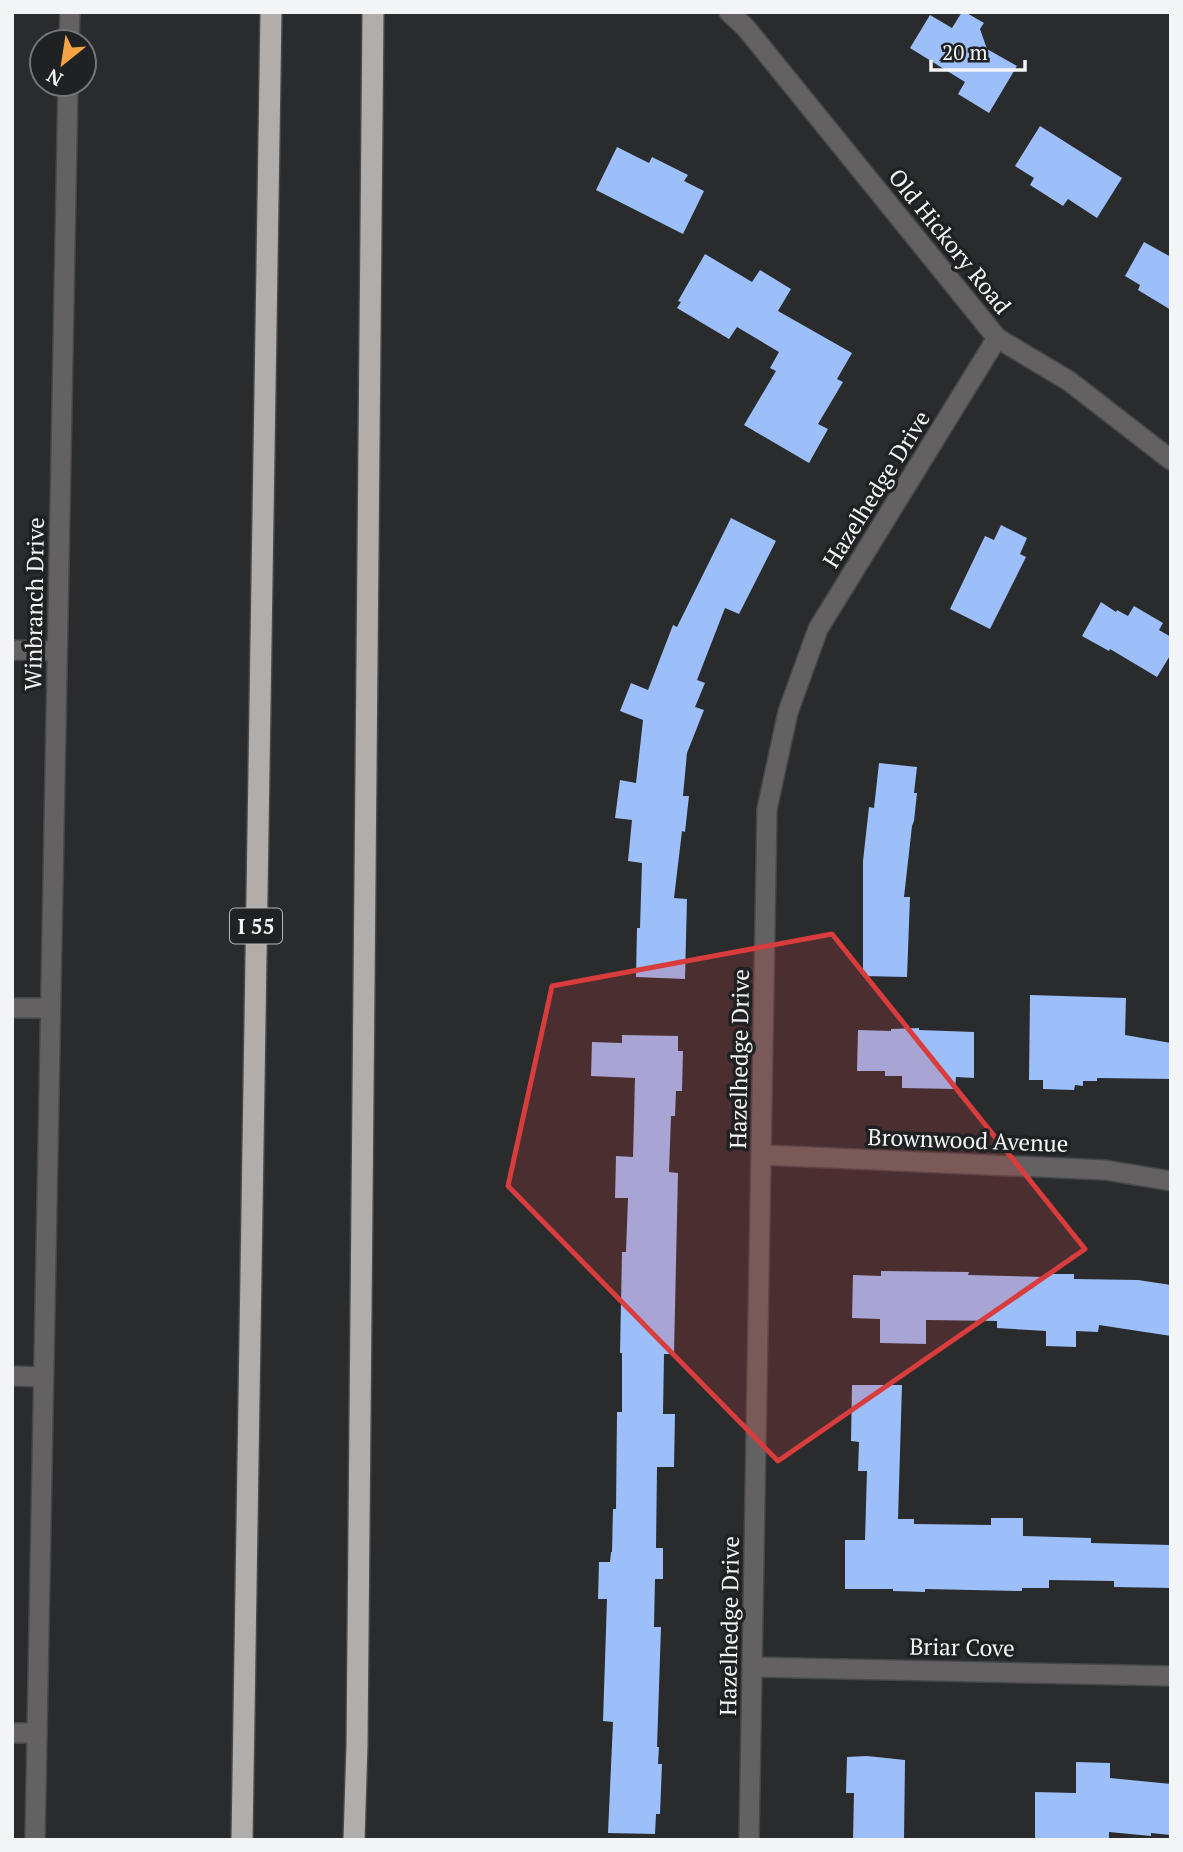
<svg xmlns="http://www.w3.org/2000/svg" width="1183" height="1852" viewBox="0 0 1183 1852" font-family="'PT Serif',serif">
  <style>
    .building { fill: #9dbff9 }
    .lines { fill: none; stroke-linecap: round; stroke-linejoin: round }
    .minor-casing { stroke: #454749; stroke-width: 22 }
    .motorway-casing { stroke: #454749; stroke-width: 24 }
    .minor { stroke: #636161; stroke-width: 19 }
    .motorway { stroke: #b0adab; stroke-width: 21 }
    .marked { fill: #d93c3c; fill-opacity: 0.2; stroke: #d93c3c; stroke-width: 5; stroke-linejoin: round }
    .labels { text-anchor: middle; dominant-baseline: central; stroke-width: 7; stroke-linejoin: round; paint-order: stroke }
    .shield { fill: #202123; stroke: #b4b5b6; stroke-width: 2 }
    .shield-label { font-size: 21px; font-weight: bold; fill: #f3f4f5 }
    .street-label { font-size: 23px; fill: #f3f4f5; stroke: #202123 }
  </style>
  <rect width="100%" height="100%" fill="#292b2d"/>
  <g class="building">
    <path d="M 962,12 L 965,12 L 984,23 L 980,29 L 987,49 L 1017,66 L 989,113 L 958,94 L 965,82 L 910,48 L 930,15 L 952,28 Z"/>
    <path d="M 1040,126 L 1122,178 L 1097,218 L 1068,199 L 1063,206 L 1030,185 L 1034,178 L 1015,166 Z"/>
    <path d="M 617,147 L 649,163 L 652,157 L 688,175 L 684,181 L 704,191 L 683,234 L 596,190 Z"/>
    <path d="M 1144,242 L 1171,257 L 1171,310 L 1138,290 L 1140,285 L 1125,276 Z"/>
    <path d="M 705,254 L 752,282 L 760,270 L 791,289 L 778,311 L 852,353 L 837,379 L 843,382 L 818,424 L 828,429 L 809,463 L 744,425 L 776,371 L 770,368 L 779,352 L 737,327 L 729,339 L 677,308 L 681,302 L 678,301 Z"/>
    <path d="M 731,518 L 776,541 L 739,614 L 725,608 L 697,680 L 705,683 L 695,707 L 704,710 L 687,753 L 683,796 L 689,796 L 685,832 L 682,831 L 674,898 L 687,899 L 685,979 L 636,977 L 637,928 L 640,928 L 642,863 L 628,861 L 632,820 L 615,818 L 620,780 L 636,783 L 643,720 L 620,711 L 631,683 L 648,690 L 673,625 L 677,627 Z"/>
    <path d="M 1001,525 L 1027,538 L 1020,554 L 1026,557 L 990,629 L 950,609 L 985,536 L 994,540 Z"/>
    <path d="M 1101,602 L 1116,612 L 1117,610 L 1128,616 L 1134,606 L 1163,623 L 1159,630 L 1171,637 L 1171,654 L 1157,677 L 1110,649 L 1109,651 L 1082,636 Z"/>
    <path d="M 879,763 L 917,767 L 914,793 L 917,793 L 914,821 L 912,826 L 904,897 L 910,897 L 907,977 L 863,976 L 863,861 L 869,807 L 874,808 Z"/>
    <path d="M 1030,995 L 1126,998 L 1125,1035 L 1171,1043 L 1171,1079 L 1097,1078 L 1097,1081 L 1083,1081 L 1083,1086 L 1075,1085 L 1074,1090 L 1043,1089 L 1043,1080 L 1029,1080 Z"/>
    <path d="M 919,1028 L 919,1030 L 974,1032 L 974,1078 L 956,1077 L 955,1089 L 902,1088 L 902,1076 L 885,1076 L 885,1071 L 857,1071 L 858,1030 L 891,1031 L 891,1029 Z"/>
    <path d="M 622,1035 L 678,1036 L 678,1051 L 683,1051 L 682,1091 L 676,1091 L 675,1116 L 671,1116 L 669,1172 L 678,1173 L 674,1354 L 664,1354 L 663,1414 L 675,1414 L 674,1467 L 657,1467 L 656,1548 L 663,1548 L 663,1579 L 655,1579 L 654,1627 L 661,1627 L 657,1747 L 659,1747 L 658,1764 L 662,1764 L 660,1814 L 656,1814 L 655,1834 L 608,1833 L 613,1722 L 603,1721 L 607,1599 L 598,1599 L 599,1562 L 610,1562 L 611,1552 L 612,1552 L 613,1509 L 616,1509 L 617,1412 L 622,1412 L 622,1353 L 620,1353 L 622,1252 L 626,1252 L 628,1198 L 615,1198 L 616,1156 L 633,1157 L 635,1078 L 591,1076 L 592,1042 L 622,1043 Z"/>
    <path d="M 881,1271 L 969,1272 L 968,1275 L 1044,1277 L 1044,1274 L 1074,1274 L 1074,1279 L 1138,1280 L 1171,1285 L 1171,1336 L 1099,1325 L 1098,1332 L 1076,1331 L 1076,1347 L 1046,1346 L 1046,1331 L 997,1328 L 997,1321 L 926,1320 L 926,1344 L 880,1343 L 880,1319 L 852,1318 L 853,1275 L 881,1276 Z"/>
    <path d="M 852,1385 L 902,1385 L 898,1519 L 914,1519 L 914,1524 L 991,1525 L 991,1518 L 1023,1518 L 1023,1536 L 1091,1538 L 1091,1543 L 1171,1545 L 1171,1588 L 1114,1587 L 1114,1581 L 1049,1580 L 1049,1588 L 1022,1588 L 1022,1591 L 925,1589 L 925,1592 L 893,1591 L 893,1589 L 845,1589 L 845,1540 L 865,1540 L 867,1471 L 858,1471 L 859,1442 L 851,1441 Z"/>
    <path d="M 867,1756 L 905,1760 L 904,1840 L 853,1840 L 854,1793 L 846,1793 L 847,1757 Z"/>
    <path d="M 1076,1762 L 1110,1763 L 1110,1778 L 1171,1784 L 1171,1835 L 1151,1833 L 1151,1836 L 1109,1832 L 1109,1840 L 1035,1840 L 1035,1792 L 1076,1793 Z"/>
  </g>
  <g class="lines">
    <defs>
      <g id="minor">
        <path d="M 729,12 L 746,28 L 997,338 L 1069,381 L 1171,460"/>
        <path d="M 69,42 L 70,12"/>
        <path d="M 12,650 L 57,651"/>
        <path d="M 12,1008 L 50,1008"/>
        <path d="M 762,1155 L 1105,1170 L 1171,1181"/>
        <path d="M 12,1376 L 43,1377"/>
        <path d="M 752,1667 L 1171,1676"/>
        <path d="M 12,1733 L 37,1733"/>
        <path d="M 35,1840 L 68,84"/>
        <path d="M 749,1840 L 767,809 L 788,712 L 818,629 L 997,338"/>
      </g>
      <g id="motorway">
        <path d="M 242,1840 L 271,12"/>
        <path d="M 354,1840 L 357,1745 L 373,12"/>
      </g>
    </defs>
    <use href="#minor" class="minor-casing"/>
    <use href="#motorway" class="motorway-casing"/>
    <use href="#minor" class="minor"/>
    <use href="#motorway" class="motorway"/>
  </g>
  <path class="marked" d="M 832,934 L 1085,1249 L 778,1461 L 508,1186 L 552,986 Z"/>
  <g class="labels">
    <rect class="shield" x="230" y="908.5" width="52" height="35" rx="5"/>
    <g class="shield-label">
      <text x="256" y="926">I 55</text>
    </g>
    <g class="street-label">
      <text transform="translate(950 241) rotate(51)">Old Hickory Road</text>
      <text transform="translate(876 489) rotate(-58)">Hazelhedge Drive</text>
      <text transform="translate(34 604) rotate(-89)">Winbranch Drive</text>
      <text transform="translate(739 1059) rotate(-89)">Hazelhedge Drive</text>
      <text transform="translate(968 1140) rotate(2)">Brownwood Avenue</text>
      <text transform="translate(729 1626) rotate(-89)">Hazelhedge Drive</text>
      <text transform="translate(962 1647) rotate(1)">Briar Cove</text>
    </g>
  </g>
  <rect width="1183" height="1852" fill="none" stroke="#f3f4f5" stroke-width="28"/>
  <g transform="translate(63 63) rotate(210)"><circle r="33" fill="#202123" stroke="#747577" stroke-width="2"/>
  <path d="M0-5L12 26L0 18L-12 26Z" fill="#f4a443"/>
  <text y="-10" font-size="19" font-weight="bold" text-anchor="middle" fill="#f3f4f5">N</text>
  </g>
  <path d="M931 60v10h94v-10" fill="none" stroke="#f3f4f5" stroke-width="3.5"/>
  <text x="942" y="60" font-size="21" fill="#f3f4f5" stroke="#202123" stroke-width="5" paint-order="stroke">20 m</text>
</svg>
